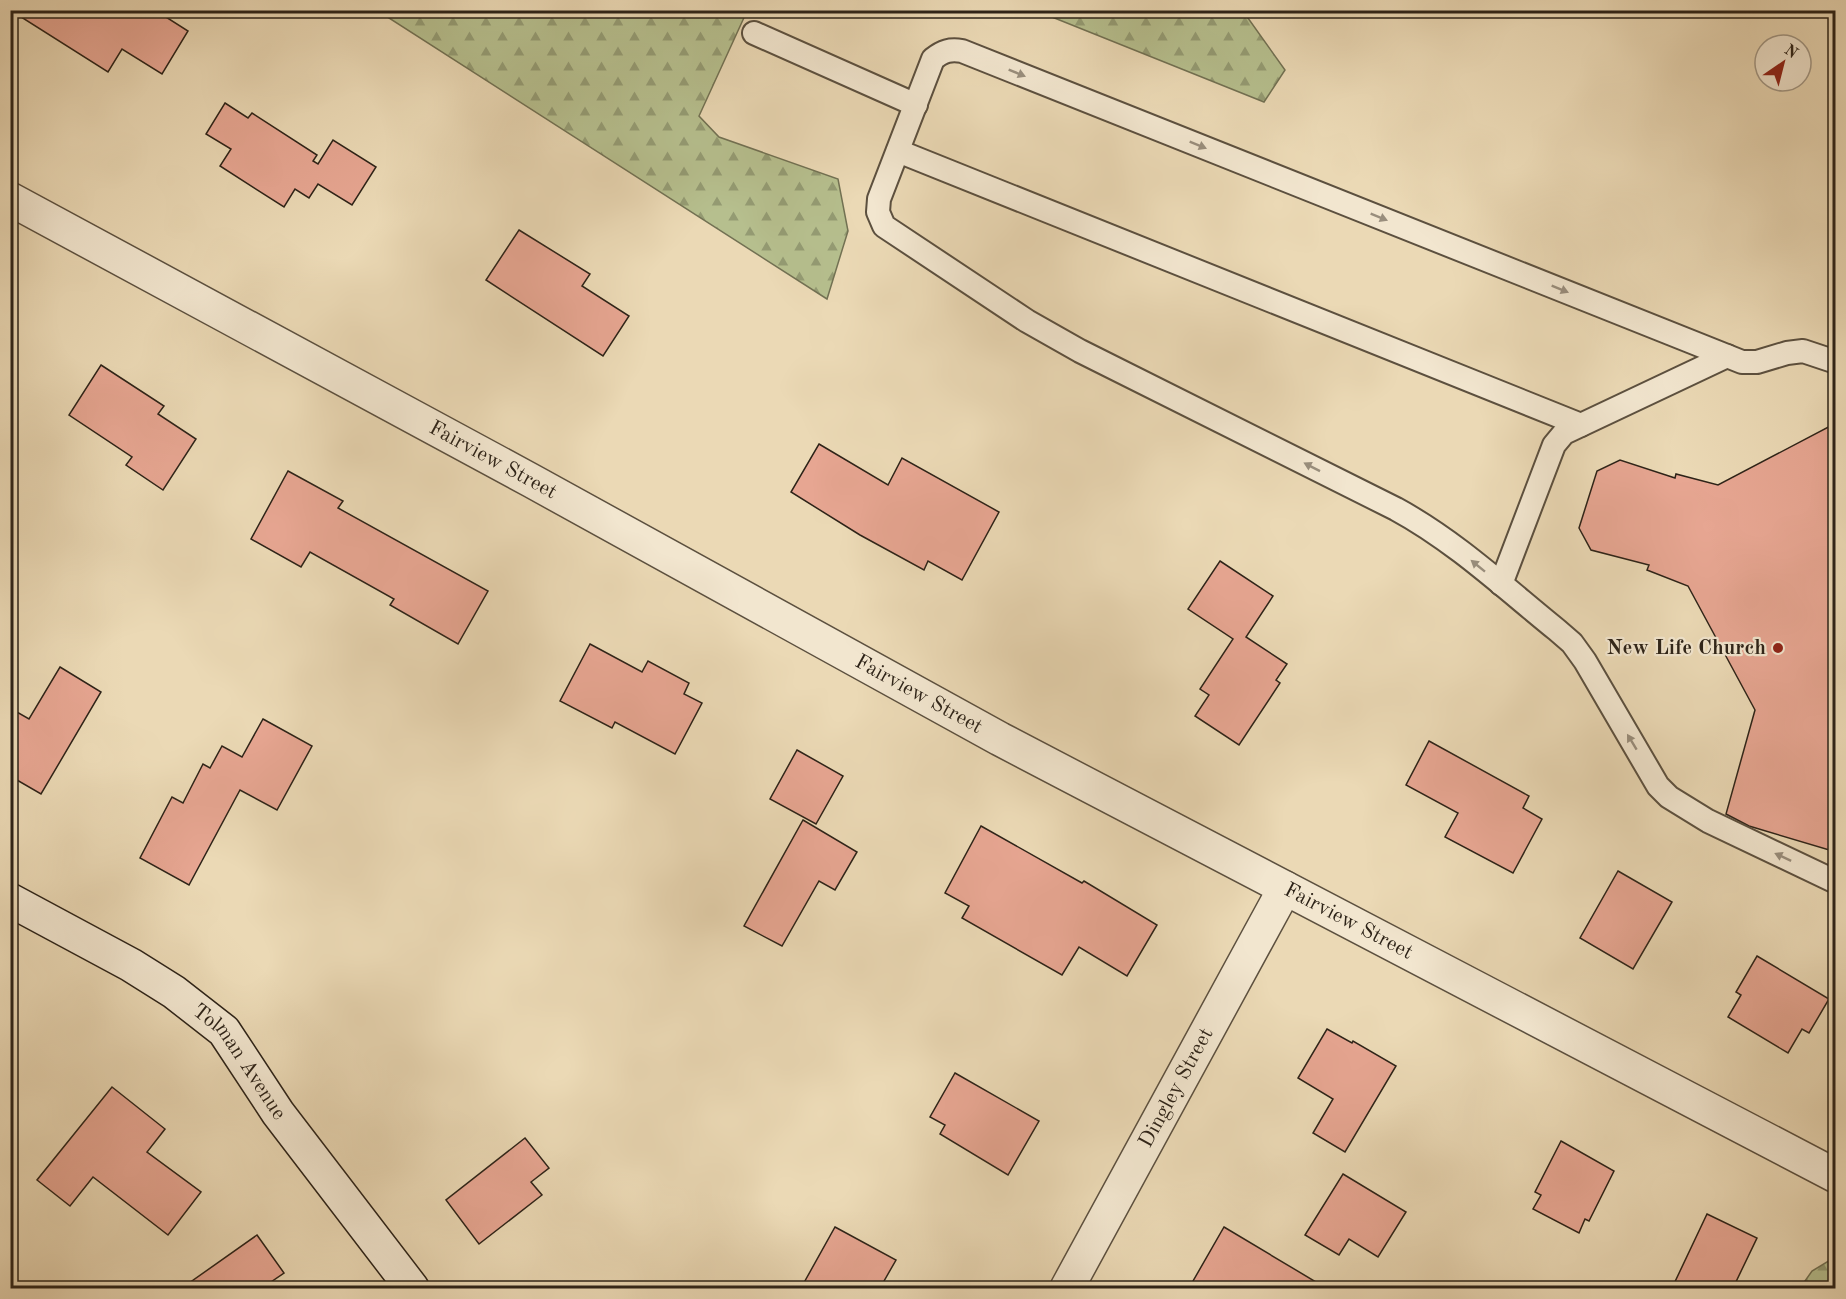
<svg xmlns="http://www.w3.org/2000/svg" width="1846" height="1299" viewBox="0 0 1846 1299" font-family="'Old Standard TT',serif">
  <style>
    .forest { fill: url(#forest-firs); stroke: #727153; stroke-width: 1.5 }
    .building { fill: #e7a692; stroke: #2d2318; stroke-width: 1.5 }
    .lines { fill: none; stroke-linecap: round; stroke-linejoin: round }
    .lane-casing { stroke: #5c503f; stroke-width: 26 }
    .street-casing { stroke: #5c503f; stroke-width: 36 }
    .secondary-casing { stroke: #2d2318; stroke-width: 36 }
    .lane { stroke: #f2e6cf; stroke-width: 22 }
    .street { stroke: #f2e6cf; stroke-width: 33 }
    .secondary { stroke: #f2e6cf; stroke-width: 33 }
    .oneway { fill: #998e7d }
    .poi-dot { fill: #8f2418; stroke: #f2e6cf; stroke-width: 2 }
    .labels { text-anchor: middle; dominant-baseline: central; stroke-width: 4.5; stroke-linejoin: round; paint-order: stroke }
    .street-label { font-size: 21px; fill: #2d2318; stroke: #f2e6cf }
    .poi-label { font-size: 21px; font-weight: bold; fill: #2d2318; stroke: #f2e6cf; text-anchor: end }
  </style>
  <defs>
    <pattern id="forest-firs" width="22" height="20" patternUnits="userSpaceOnUse" patternTransform="scale(1.5)"><rect width="22" height="20" fill="#b6bf8e"/><path d="M5 1l3.5 6h-7zM16 11l3.5 6h-7z" fill="#949b73"/></pattern>
  </defs>
  <rect width="100%" height="100%" fill="#ebd9b5"/>
  <filter id="stains"><feTurbulence type="fractalNoise" baseFrequency=".00333" numOctaves="4"/><feColorMatrix values="0 0 0 0 .2 0 0 0 0 .09 0 0 0 0 .02 0 0 0 .5 -.17"/></filter>
  <radialGradient id="worn" r=".72"><stop offset=".6" stop-color="#630" stop-opacity="0"/><stop offset="1" stop-color="#630" stop-opacity=".3"/></radialGradient>
  <g class="forest">
    <path d="M 378,11 L 747,11 L 699,116 L 719,137 L 838,179 L 848,231 L 827,299 Z"/>
    <path d="M 1037,11 L 1243,11 L 1285,70 L 1264,102 Z"/>
    <path d="M 1835,1257 L 1835,1265 L 1830,1288 L 1800,1288 L 1812,1271 Z"/>
  </g>
  <g class="building">
    <path d="M 10,10 L 155,10 L 188,31 L 162,74 L 122,49 L 108,72 Z"/>
    <path d="M 225,103 L 248,118 L 252,113 L 317,155 L 313,161 L 318,164 L 333,140 L 376,167 L 352,205 L 318,184 L 309,198 L 295,189 L 284,207 L 220,166 L 231,149 L 206,134 Z"/>
    <path d="M 519,230 L 590,274 L 582,286 L 629,316 L 603,356 L 486,280 Z"/>
    <path d="M 101,365 L 164,406 L 158,414 L 196,439 L 163,490 L 126,465 L 132,457 L 69,415 Z"/>
    <path d="M 1836,423 L 1836,852 L 1749,826 L 1726,814 L 1755,710 L 1688,586 L 1647,570 L 1649,565 L 1591,550 L 1579,528 L 1597,471 L 1620,460 L 1675,478 L 1676,474 L 1718,485 Z"/>
    <path d="M 819,444 L 888,485 L 902,458 L 999,512 L 962,580 L 928,561 L 924,570 L 860,535 L 791,492 Z"/>
    <path d="M 288,471 L 343,501 L 338,508 L 488,591 L 458,644 L 390,605 L 394,599 L 310,552 L 301,567 L 251,539 Z"/>
    <path d="M 1220,561 L 1273,596 L 1246,637 L 1287,664 L 1276,680 L 1280,683 L 1239,745 L 1195,716 L 1209,695 L 1200,689 L 1233,639 L 1188,609 Z"/>
    <path d="M 590,644 L 642,672 L 648,661 L 689,683 L 684,694 L 702,703 L 675,754 L 615,722 L 612,728 L 560,701 Z"/>
    <path d="M 60,667 L 101,692 L 41,794 L 10,776 L 10,708 L 29,719 Z"/>
    <path d="M 263,719 L 312,746 L 277,810 L 240,790 L 189,885 L 140,858 L 172,797 L 183,803 L 203,764 L 210,768 L 222,746 L 242,757 Z"/>
    <path d="M 1429,741 L 1529,796 L 1523,808 L 1542,819 L 1513,873 L 1445,837 L 1458,813 L 1406,785 Z"/>
    <path d="M 797,750 L 843,776 L 816,824 L 770,799 Z"/>
    <path d="M 803,820 L 857,852 L 835,890 L 819,881 L 782,946 L 744,926 Z"/>
    <path d="M 981,826 L 1082,883 L 1084,881 L 1157,925 L 1127,976 L 1079,947 L 1062,975 L 962,918 L 969,906 L 945,893 Z"/>
    <path d="M 1618,871 L 1672,902 L 1633,969 L 1580,938 Z"/>
    <path d="M 1757,956 L 1829,999 L 1809,1033 L 1802,1029 L 1788,1053 L 1728,1017 L 1741,995 L 1736,992 Z"/>
    <path d="M 1327,1029 L 1352,1043 L 1353,1041 L 1396,1066 L 1345,1152 L 1313,1133 L 1333,1099 L 1298,1078 Z"/>
    <path d="M 955,1073 L 1039,1121 L 1008,1175 L 940,1134 L 945,1125 L 930,1117 Z"/>
    <path d="M 112,1087 L 165,1129 L 147,1152 L 201,1192 L 168,1235 L 93,1177 L 70,1206 L 37,1180 Z"/>
    <path d="M 525,1138 L 549,1168 L 531,1182 L 542,1195 L 479,1244 L 446,1200 Z"/>
    <path d="M 1561,1141 L 1614,1171 L 1589,1221 L 1585,1219 L 1579,1233 L 1533,1209 L 1541,1195 L 1535,1192 Z"/>
    <path d="M 1343,1174 L 1406,1212 L 1378,1257 L 1349,1239 L 1339,1255 L 1305,1235 Z"/>
    <path d="M 1707,1214 L 1757,1238 L 1733,1288 L 1672,1288 Z"/>
    <path d="M 835,1227 L 896,1260 L 880,1288 L 801,1288 Z"/>
    <path d="M 1224,1227 L 1326,1288 L 1189,1288 Z"/>
    <path d="M 257,1235 L 284,1273 L 262,1288 L 182,1288 Z"/>
  </g>
  <g class="lines">
    <defs>
      <g id="lane">
        <path d="M 754,33 L 916,105"/>
        <path d="M 898,151 L 1581,425"/>
        <path d="M 1836,362 L 1803,351 L 1787,353 L 1757,362 L 1742,362 L 962,51 C 950,49 943,51 933,59 L 879,199 L 878,212 L 884,226 L 1027,321 L 1080,351 L 1396,509 C 1455,541 1505,588 1557,630 L 1572,643 L 1585,661 L 1658,786 L 1669,797 L 1708,821 L 1836,882"/>
        <path d="M 1501,584 L 1554,445 L 1564,433 L 1727,356"/>
      </g>
      <g id="street">
        <path id="s1" d="M 10,199 L 532,481 L 1000,739 L 1836,1176"/>
        <path id="s2" d="M 1067,1288 L 1285,888"/>
      </g>
      <g id="secondary">
        <path id="s3" d="M 10,900 L 131,965 L 174,992 L 224,1031 L 278,1113 L 412,1288"/>
      </g>
    </defs>
    <use href="#lane" class="lane-casing"/>
    <use href="#street" class="street-casing"/>
    <use href="#secondary" class="secondary-casing"/>
    <use href="#lane" class="lane"/>
    <use href="#street" class="street"/>
    <use href="#secondary" class="secondary"/>
  </g>
  <defs><path id="oneway-solid" d="M-6-.8H1V-3.2L6.5 0L1 3.2V.8H-6Z" transform="scale(1.5)"/></defs>
  <g class="oneway">
    <use href="#oneway-solid" transform="translate(1017 73) rotate(22)"/>
    <use href="#oneway-solid" transform="translate(1198 145) rotate(22)"/>
    <use href="#oneway-solid" transform="translate(1379 217) rotate(22)"/>
    <use href="#oneway-solid" transform="translate(1560 289) rotate(22)"/>
    <use href="#oneway-solid" transform="translate(1312 467) rotate(-153)"/>
    <use href="#oneway-solid" transform="translate(1478 566) rotate(-141)"/>
    <use href="#oneway-solid" transform="translate(1632 742) rotate(-121)"/>
    <use href="#oneway-solid" transform="translate(1783 857) rotate(-155)"/>
  </g>
  <circle class="poi-dot" cx="1778" cy="648" r="6"/>
  <g class="labels">
    <g class="street-label">
      <text stroke="none"><textPath href="#s1" startOffset="549">Fairview Street</textPath></text>
      <text stroke="none"><textPath href="#s1" startOffset="1035">Fairview Street</textPath></text>
      <text stroke="none"><textPath href="#s1" startOffset="1521">Fairview Street</textPath></text>
      <text stroke="none"><textPath href="#s3" startOffset="285">Tolman Avenue</textPath></text>
      <text stroke="none"><textPath href="#s2" startOffset="228">Dingley Street</textPath></text>
    </g>
    <g class="poi-label">
      <text x="1766" y="648">New Life Church</text>
    </g>
  </g>
  <rect width="1846" height="1299" fill="none" stroke="#ebd9b5" stroke-width="36"/>
  <rect x="12" y="12" width="1822" height="1275" fill="none" stroke="#2d2318" stroke-width="3"/>
  <rect x="18" y="18" width="1810" height="1263" fill="none" stroke="#2d2318" stroke-width="1.5"/>
  <g transform="translate(1783 63) rotate(35)"><circle r="28" fill="#f2e6cf" stroke="#a39886" stroke-width="1.5"/>
  <path d="M0-4.5L10 22L0 15L-10 22Z" fill="#8f2418"/>
  <text y="-9" font-size="16" font-weight="bold" text-anchor="middle" fill="#2d2318">N</text>
  </g>
  <rect width="100%" height="100%" filter="url(#stains)"/>
  <rect width="100%" height="100%" fill="url(#worn)"/>
</svg>
